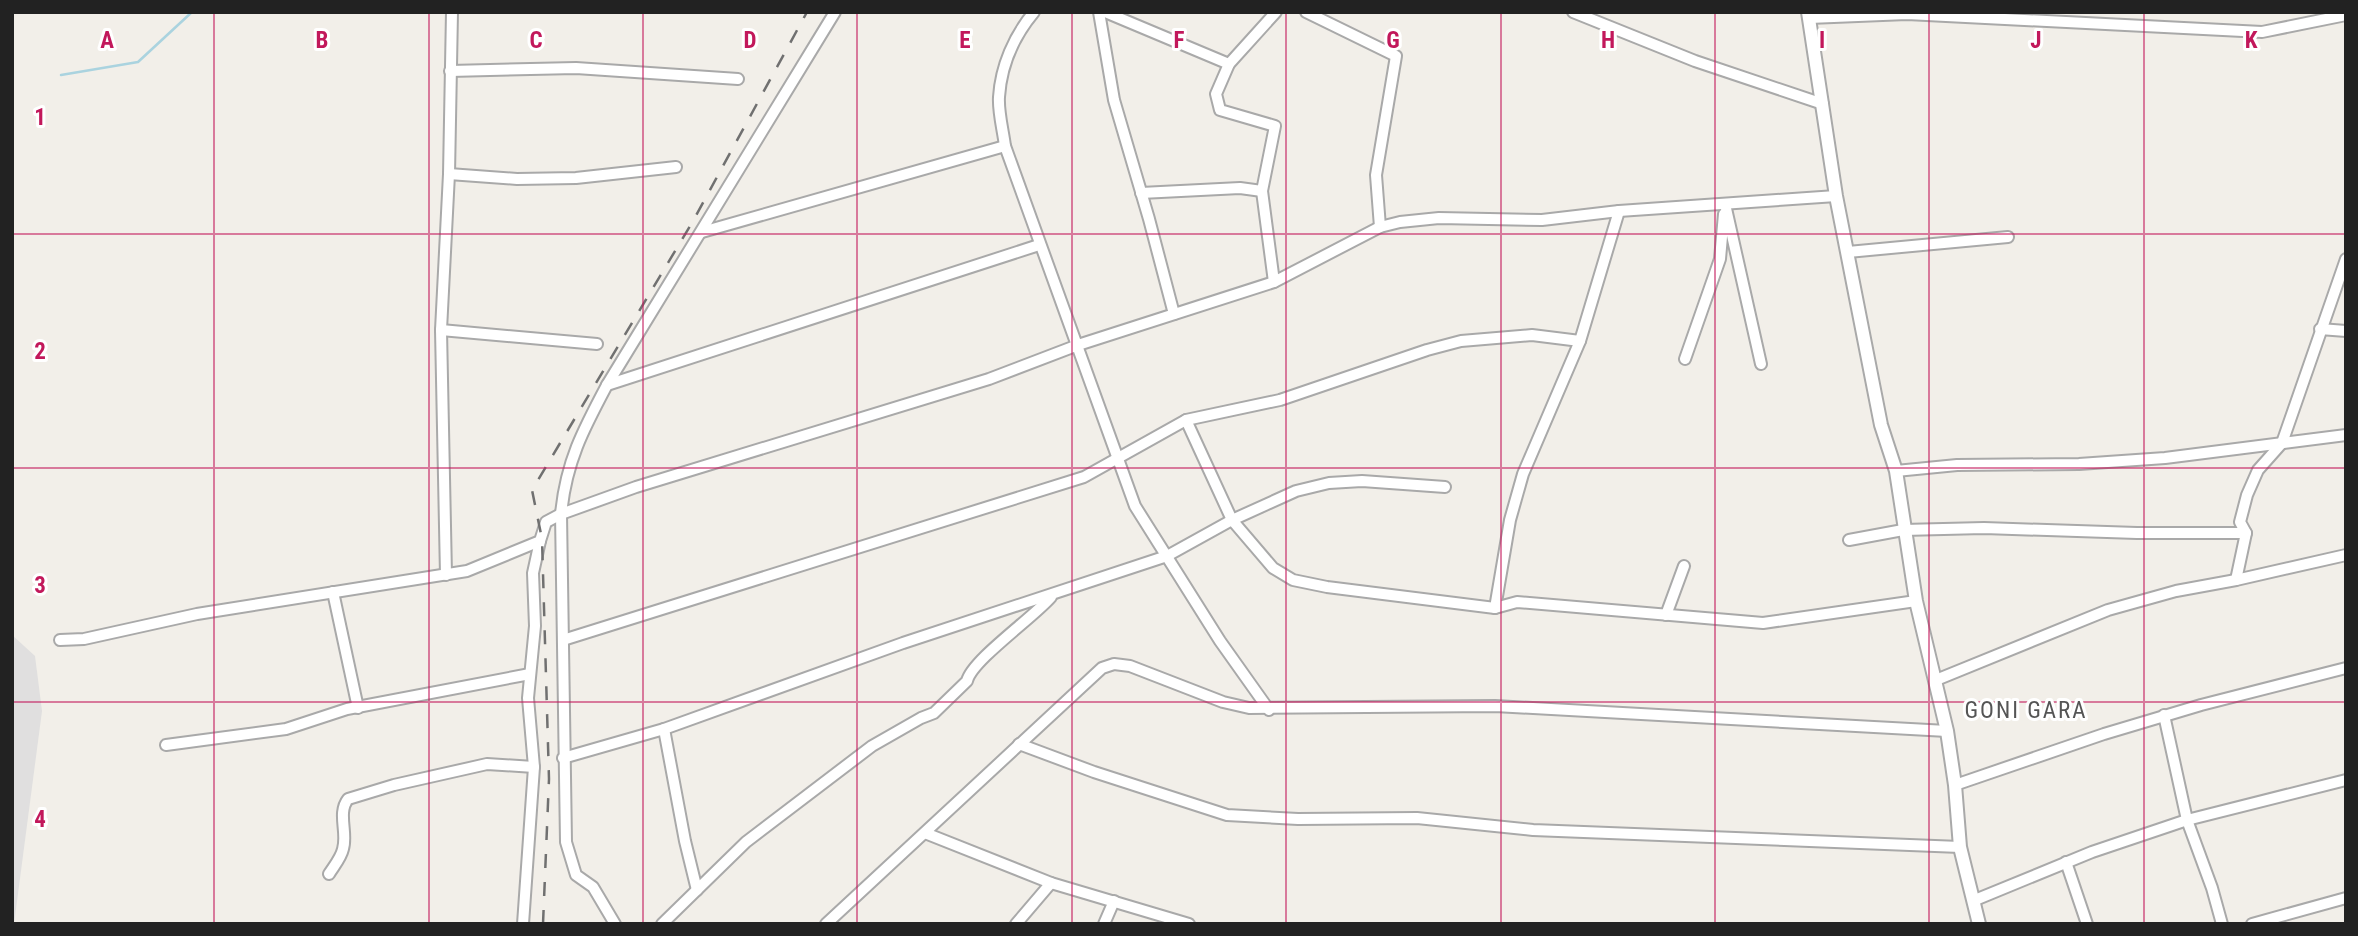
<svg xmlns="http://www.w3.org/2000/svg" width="2358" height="936" viewBox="0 0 2358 936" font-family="'Roboto Condensed',sans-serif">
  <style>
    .residential { fill: #e0dfdf }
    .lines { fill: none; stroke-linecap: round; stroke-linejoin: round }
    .stream { stroke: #aad3df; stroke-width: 2.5 }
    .minor-casing { stroke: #a9a9a9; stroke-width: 14 }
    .tertiary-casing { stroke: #a9a9a9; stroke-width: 16 }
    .minor { stroke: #fff; stroke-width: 10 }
    .tertiary { stroke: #fff; stroke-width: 12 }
    .rail { stroke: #707070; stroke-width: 2.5; stroke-dasharray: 14 14; stroke-linecap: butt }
    .grid { fill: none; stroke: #c2185b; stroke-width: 2; stroke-opacity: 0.55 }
    .labels { text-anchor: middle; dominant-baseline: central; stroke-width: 6; stroke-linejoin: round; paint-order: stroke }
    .quarter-label { font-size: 23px; letter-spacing: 2px; fill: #555; stroke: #fff }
    .grid-label { font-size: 23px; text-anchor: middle; font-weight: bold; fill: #c2185b; stroke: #fff; stroke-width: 6; stroke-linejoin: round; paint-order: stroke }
  </style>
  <rect width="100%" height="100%" fill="#f2efe9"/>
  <path class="residential" d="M 12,635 L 35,656 L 42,711 L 14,924 L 12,924 Z"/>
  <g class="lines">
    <path class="stream" d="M 61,75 L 138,62 L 192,12"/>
    <defs>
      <g id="minor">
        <path d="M 1034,12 C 1014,36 1001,66 999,97 C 998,112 1003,130 1005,146 L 1135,506 L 1220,641 L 1269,710"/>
        <path d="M 1099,12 L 1114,100 L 1149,219 L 1174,314"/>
        <path d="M 1105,12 L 1229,64"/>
        <path d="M 1306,12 L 1396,56 L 1376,175 L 1380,227"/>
        <path d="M 1573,12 L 1695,61 L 1823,104"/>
        <path d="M 1809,18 L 1907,14 L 2262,32 L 2346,15"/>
        <path d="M 450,71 L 576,68 L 738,79"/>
        <path d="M 449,174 L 517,179 L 576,178 L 676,167"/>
        <path d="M 1141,193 L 1240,188 L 1262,191"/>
        <path d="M 1725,204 L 1761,364"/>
        <path d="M 702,232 L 1005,146"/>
        <path d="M 1848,252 L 2008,237"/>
        <path d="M 1274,282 L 1262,191 L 1275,126 L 1220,110 L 1216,94 L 1229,64 L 1276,12"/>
        <path d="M 2320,329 L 2346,331"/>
        <path d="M 441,330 L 597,344"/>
        <path d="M 1685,359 L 1720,259 L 1724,214"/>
        <path d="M 607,385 L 1039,245"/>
        <path d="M 1186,420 L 1232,520 L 1273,568 L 1293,580 L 1327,587 L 1495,608 L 1517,602 L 1763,623 L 1916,601"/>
        <path d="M 1896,471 L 1957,465 L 2079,464 L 2165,458 L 2346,435"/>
        <path d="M 1849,540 L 1903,530 L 1984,528 L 2137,533 L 2246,533"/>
        <path d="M 446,575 L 441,330 L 449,174 L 452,12"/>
        <path d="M 2236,580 L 2246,533 L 2240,522 L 2247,495 L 2258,470 L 2282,443 L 2346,259"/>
        <path d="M 333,592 L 358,708"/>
        <path d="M 1495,608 L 1510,520 L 1523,474 L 1580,341 L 1619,211"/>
        <path d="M 1666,615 L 1684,566"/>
        <path d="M 60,640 L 84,639 L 197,614 L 467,571 L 540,541 L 546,522 L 561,514 L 636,487 L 989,379 L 1078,345 L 1274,282 L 1380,227 L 1400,222 L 1439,218 L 1542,220 L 1619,211 L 1836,196"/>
        <path d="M 563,640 L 1084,477 L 1186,420 L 1280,400 L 1427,350 L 1461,341 L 1532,335 L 1580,341"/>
        <path d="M 1936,680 L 2108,610 L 2176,591 L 2236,580 L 2346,555"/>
        <path d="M 2164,715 L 2187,820 L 2212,888 L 2222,924"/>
        <path d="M 664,729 L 685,841 L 697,890"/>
        <path d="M 1019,744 L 1094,772 L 1227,815 L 1298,819 L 1417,818 L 1533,830 L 1960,847"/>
        <path d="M 166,745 L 286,729 L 347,709 L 530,674"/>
        <path d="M 563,758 L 664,729 L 903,643 L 1167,556 L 1232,520 L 1296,491 L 1329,483 L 1362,481 L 1445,487"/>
        <path d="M 1955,785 L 2104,734 L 2201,705 L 2346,668"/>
        <path d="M 925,833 L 1051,883 L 1189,924"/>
        <path d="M 2066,862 L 2087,924"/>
        <path d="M 329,874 C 334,866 341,858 343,849 C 348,833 337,813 348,799 L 394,785 L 487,764 L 534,767"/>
        <path d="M 1975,900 L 2092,852 L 2187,820 L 2346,780"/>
        <path d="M 523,924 L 534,767 L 528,698 L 535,626 L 533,573 L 540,541"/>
        <path d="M 615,924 L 593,887 L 576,875 L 566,842 L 561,514 C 566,462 583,430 607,385 L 835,12"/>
        <path d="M 662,924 L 746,842 L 872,746 L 921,718 L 934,713 L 967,681 C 972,660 1034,617 1051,597"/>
        <path d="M 826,924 L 1102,668 L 1114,664 L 1130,666 L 1223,702 L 1249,708 L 1495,706 L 1947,731"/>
        <path d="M 1016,924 L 1051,883"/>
        <path d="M 1104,924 L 1114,901"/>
        <path d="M 2252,924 L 2346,898"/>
      </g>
      <path id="tertiary" d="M 1808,12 L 1836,196 L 1881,425 L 1896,471 L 1916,601 L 1947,731 L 1955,785 L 1960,847 L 1979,924"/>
    </defs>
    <use href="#minor" class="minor-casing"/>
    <use href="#tertiary" class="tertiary-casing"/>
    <use href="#minor" class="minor"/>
    <use href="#tertiary" class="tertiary"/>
    <path class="rail" d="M 543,924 L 549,779 L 542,539 L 532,490 L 693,221 L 807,12"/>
  </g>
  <path class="grid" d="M 214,12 L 214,924M 429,12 L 429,924M 643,12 L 643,924M 857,12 L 857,924M 1072,12 L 1072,924M 1286,12 L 1286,924M 1501,12 L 1501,924M 1715,12 L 1715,924M 1929,12 L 1929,924M 2144,12 L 2144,924M 12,234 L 2346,234M 12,468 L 2346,468M 12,702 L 2346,702"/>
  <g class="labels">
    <g class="quarter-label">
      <text x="2026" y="710">GONI GARA</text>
    </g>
  </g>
  <g class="grid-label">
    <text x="107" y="48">A</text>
    <text x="322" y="48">B</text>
    <text x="536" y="48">C</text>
    <text x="750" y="48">D</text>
    <text x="965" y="48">E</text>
    <text x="1179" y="48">F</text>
    <text x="1393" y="48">G</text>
    <text x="1608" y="48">H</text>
    <text x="1822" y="48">I</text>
    <text x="2036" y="48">J</text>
    <text x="2251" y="48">K</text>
    <text x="40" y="125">1</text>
    <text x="40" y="359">2</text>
    <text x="40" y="593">3</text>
    <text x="40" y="827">4</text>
  </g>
  <rect width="2358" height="936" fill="none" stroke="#222222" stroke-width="28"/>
</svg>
